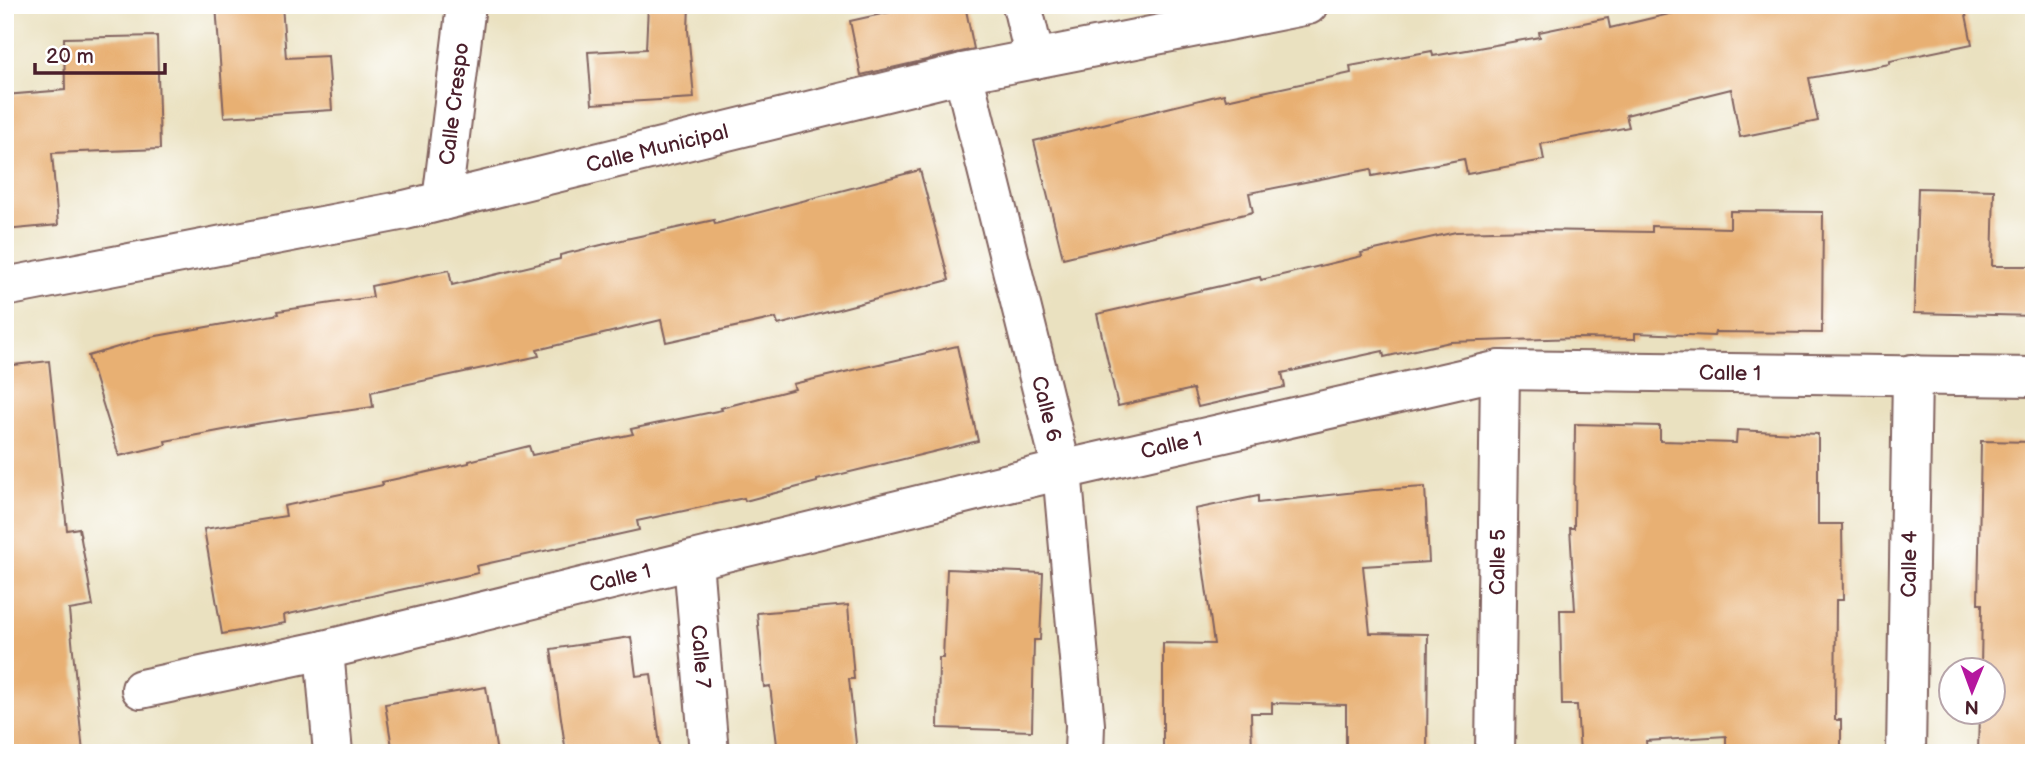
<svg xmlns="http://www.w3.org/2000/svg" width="2039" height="758" viewBox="0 0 2039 758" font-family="'Balsamiq Sans',sans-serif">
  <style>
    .building { fill: #e8b073 }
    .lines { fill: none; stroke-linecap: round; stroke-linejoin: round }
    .minor-casing { stroke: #82635f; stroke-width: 42 }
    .minor { stroke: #fff; stroke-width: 38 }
    .labels { text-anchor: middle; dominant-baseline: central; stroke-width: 7; stroke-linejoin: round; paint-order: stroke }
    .street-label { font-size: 21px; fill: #4a1f2b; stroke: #fff }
  </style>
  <rect width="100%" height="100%" fill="#fff"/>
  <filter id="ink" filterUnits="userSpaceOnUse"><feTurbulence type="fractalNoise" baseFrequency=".0143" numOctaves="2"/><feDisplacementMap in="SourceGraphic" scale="14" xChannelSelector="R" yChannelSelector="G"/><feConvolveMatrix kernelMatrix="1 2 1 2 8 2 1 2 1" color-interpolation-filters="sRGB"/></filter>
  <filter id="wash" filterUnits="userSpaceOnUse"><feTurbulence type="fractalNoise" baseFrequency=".00686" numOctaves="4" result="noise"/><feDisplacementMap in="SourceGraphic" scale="28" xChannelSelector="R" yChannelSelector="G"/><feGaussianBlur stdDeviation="1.57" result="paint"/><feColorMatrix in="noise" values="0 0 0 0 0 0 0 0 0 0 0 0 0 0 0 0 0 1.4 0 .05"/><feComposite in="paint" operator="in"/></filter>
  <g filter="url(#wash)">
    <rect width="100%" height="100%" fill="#eae1c0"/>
    <g id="blocks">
      <g class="building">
        <path d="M 216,5 L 282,5 L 286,58 L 328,56 L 332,110 L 224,117 Z"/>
        <path d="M 648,5 L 689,5 L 688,30 L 694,98 L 592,104 L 588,52 L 646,49 Z"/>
        <path d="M 922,5 L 965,5 L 974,49 L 861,75 L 850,21 Z"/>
        <path d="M 1707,5 L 1964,5 L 1972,44 L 1890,61 L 1890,64 L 1809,78 L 1818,121 L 1740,137 L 1731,89 L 1626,115 L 1629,127 L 1541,144 L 1544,160 L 1467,174 L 1464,159 L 1372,176 L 1371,169 L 1249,193 L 1253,212 L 1063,258 L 1034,141 L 1224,94 L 1226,100 L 1351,73 L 1350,66 L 1432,51 L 1433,56 L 1540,37 L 1539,32 L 1608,18 L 1610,28 Z"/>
        <path d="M 157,36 L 160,149 L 52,153 L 58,225 L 5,230 L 5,95 L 65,90 L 64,38 Z"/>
        <path d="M 920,170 L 949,280 L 778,325 L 776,318 L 666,342 L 661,320 L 537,350 L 539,356 L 371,392 L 373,407 L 261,423 L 165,441 L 166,445 L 119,456 L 88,356 L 151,337 L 279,314 L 278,311 L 373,297 L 371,286 L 449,270 L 452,285 L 560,259 L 560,255 L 626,239 L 714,220 L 715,224 Z"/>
        <path d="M 1918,188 L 1994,190 L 1992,266 L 2034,266 L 2034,316 L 1914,313 Z"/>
        <path d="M 1730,211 L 1823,212 L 1822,333 L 1715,332 L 1714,336 L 1635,333 L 1635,339 L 1577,338 L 1450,342 L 1384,357 L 1383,351 L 1282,373 L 1285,387 L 1198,407 L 1193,389 L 1118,406 L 1097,314 L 1260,277 L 1261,280 L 1362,256 L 1361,253 L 1456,232 L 1532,230 L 1652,232 L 1652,226 L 1730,228 Z"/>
        <path d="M 957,346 L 978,441 L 817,480 L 817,482 L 745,501 L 744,498 L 637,521 L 639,530 L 476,566 L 478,573 L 284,615 L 285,623 L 222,634 L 204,529 L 286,516 L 284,506 L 383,485 L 382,482 L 469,463 L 469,461 L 529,446 L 532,455 L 633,434 L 631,429 L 722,410 L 721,408 L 795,389 L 793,384 Z"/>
        <path d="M 49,361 L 67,530 L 79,528 L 93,606 L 69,610 L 83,753 L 5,753 L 5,366 Z"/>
        <path d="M 1575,424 L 1660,426 L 1660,441 L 1736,443 L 1737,430 L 1818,434 L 1818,524 L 1842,524 L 1843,600 L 1836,600 L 1835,720 L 1841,720 L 1841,753 L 1726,753 L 1726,736 L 1646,741 L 1647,753 L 1580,753 L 1577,705 L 1562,705 L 1560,610 L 1575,610 L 1570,528 L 1574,528 Z"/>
        <path d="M 1981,441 L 2034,442 L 2034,753 L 1978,753 L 1979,712 L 1993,712 L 1993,670 L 1981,670 L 1982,604 L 1978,604 Z"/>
        <path d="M 1425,487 L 1429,562 L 1363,566 L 1370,633 L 1428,634 L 1427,753 L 1346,753 L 1346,705 L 1272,703 L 1272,713 L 1251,713 L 1252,753 L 1163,753 L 1163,643 L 1214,644 L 1195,509 L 1258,496 L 1258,503 L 1374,490 Z"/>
        <path d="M 947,569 L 1043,573 L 1040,640 L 1034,640 L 1032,731 L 938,728 L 939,658 L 943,658 Z"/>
        <path d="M 848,605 L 854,679 L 849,679 L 857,753 L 778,753 L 770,686 L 764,687 L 757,613 Z"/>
        <path d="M 631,637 L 636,676 L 651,674 L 661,753 L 566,753 L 551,649 Z"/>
        <path d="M 486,687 L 497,753 L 393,753 L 385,704 Z"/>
      </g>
    </g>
  </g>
  <g filter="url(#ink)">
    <use href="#blocks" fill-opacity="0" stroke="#82635f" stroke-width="2"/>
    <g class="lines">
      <defs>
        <g id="minor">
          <path d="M 1022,5 L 1035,59"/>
          <path id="s1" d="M 963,73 L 1062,470 L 1085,725 L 1084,753"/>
          <path id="s2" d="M 442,201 L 466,5"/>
          <path id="s3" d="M 5,287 L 405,210 L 963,73 L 1308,5"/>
          <path id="s4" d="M 693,561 L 709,753"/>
          <path d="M 324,650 L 333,753"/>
          <path id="s5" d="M 141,689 L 324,650 L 1062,470 L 1500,370 L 2034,377"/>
          <path id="s6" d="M 1495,753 L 1500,370"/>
          <path id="s7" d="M 1906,753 L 1912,374"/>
        </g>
      </defs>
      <use href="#minor" class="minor-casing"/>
      <use href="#minor" class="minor"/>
    </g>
  </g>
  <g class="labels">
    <g class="street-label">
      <text stroke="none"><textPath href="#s2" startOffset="98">Calle Crespo</textPath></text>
      <text stroke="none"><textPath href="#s3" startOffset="667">Calle Municipal</textPath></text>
      <text stroke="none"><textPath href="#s5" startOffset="1626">Calle 1</textPath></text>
      <text stroke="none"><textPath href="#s1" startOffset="346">Calle 6</textPath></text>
      <text stroke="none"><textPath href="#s5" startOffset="1059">Calle 1</textPath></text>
      <text stroke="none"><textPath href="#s6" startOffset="191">Calle 5</textPath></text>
      <text stroke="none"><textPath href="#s7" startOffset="189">Calle 4</textPath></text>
      <text stroke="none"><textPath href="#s5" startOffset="492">Calle 1</textPath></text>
      <text stroke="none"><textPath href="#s4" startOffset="96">Calle 7</textPath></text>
    </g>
  </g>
  <rect width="2039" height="758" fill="none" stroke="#fff" stroke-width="28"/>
  <g transform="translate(1972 691) rotate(181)"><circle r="33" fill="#ffffff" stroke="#b7a5aa" stroke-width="2"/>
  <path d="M0-5L12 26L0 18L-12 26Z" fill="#b5179e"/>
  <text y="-10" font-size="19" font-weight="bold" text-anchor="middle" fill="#4a1f2b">N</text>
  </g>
  <path d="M35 63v10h130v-10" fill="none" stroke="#4a1f2b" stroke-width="3.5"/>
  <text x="46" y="63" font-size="21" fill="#4a1f2b" stroke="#ffffff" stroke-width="5" paint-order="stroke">20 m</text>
</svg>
